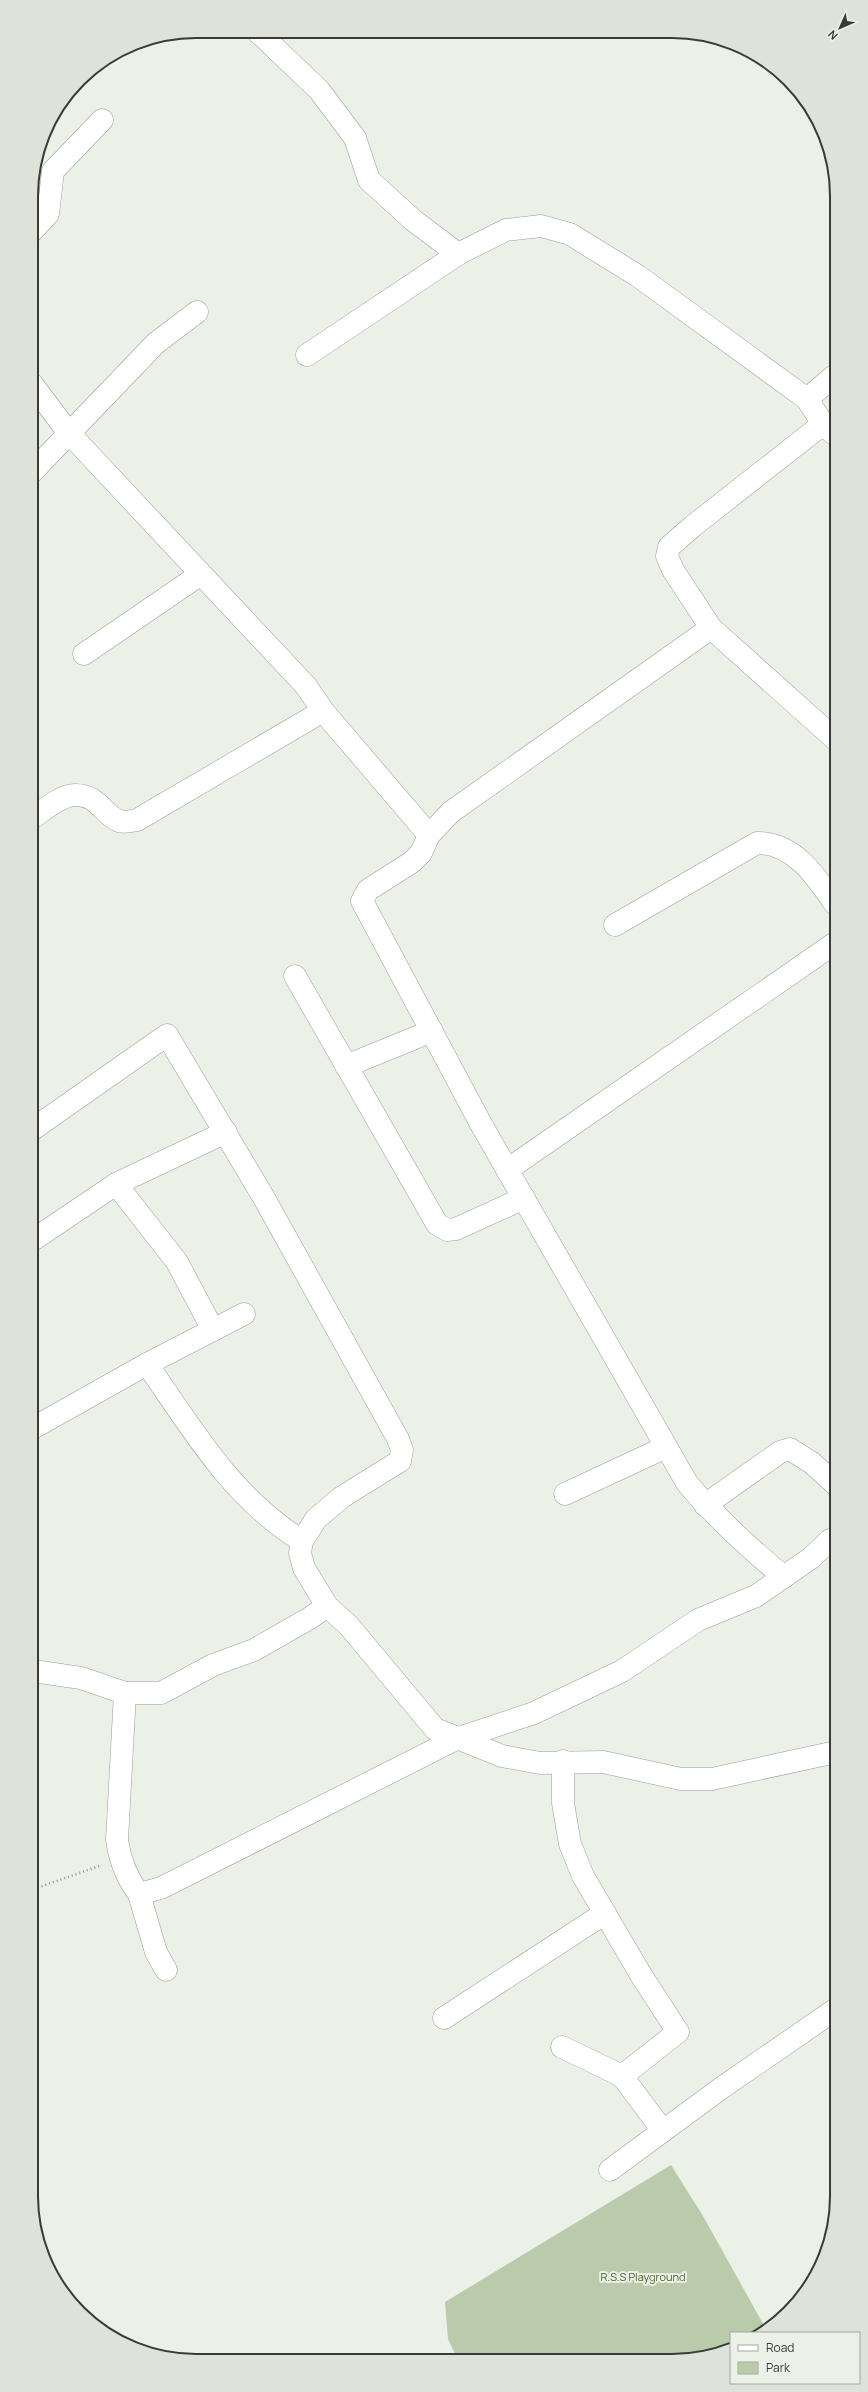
<svg xmlns="http://www.w3.org/2000/svg" width="868" height="2392" viewBox="0 0 868 2392" font-family="Manrope,sans-serif">
  <style>
    .green { fill: #bacbab }
    .lines { fill: none; stroke-linecap: round; stroke-linejoin: round }
    .minor-casing { stroke: #999e95; stroke-width: 23 }
    .path { stroke: #8f928b; stroke-width: 2.5; stroke-dasharray: 1 3; stroke-linecap: butt }
    .minor { stroke: #fff; stroke-width: 22 }
    .labels { text-anchor: middle; dominant-baseline: central; stroke-width: 4; stroke-linejoin: round; paint-order: stroke }
    .park-label { font-size: 11px; fill: #49612e; stroke: #ecf1e7 }
    .rim { fill: none; stroke: #393b37; stroke-width: 2 }
  </style>
  <rect width="100%" height="100%" fill="#ecf1e7"/>
  <path class="green" d="M 671,2165 L 703,2216 L 766,2329 L 761,2333 L 731,2333 L 731,2348 L 704,2358 L 457,2358 L 448,2339 L 445,2302 Z"/>
  <g class="lines">
    <defs>
      <g id="minor">
        <path d="M 257,31 L 319,90 L 355,138 L 369,180 L 413,220 L 458,254"/>
        <path d="M 31,232 L 48,214 L 53,171 L 102,120"/>
        <path d="M 307,355 L 458,254 L 506,230 L 541,226 L 570,234 L 638,276 L 807,399 L 823,424 L 834,434"/>
        <path d="M 32,384 L 68,432 L 306,686 L 323,711 L 429,835"/>
        <path d="M 807,399 L 834,376"/>
        <path d="M 823,424 L 693,526 L 669,547 L 667,556 L 673,570 L 711,628 L 835,739"/>
        <path d="M 32,472 L 156,343 L 197,312"/>
        <path d="M 711,628 L 451,812 L 429,835 L 421,853 L 412,862 L 368,890 L 362,901 L 481,1124 L 687,1483 C 716,1518 749,1548 784,1577"/>
        <path d="M 84,654 L 201,574"/>
        <path d="M 32,818 C 44,810 61,795 75,795 C 99,795 102,814 119,821 C 124,823 132,821 137,820 L 323,711"/>
        <path d="M 615,925 L 757,843 C 793,842 816,876 835,904"/>
        <path d="M 295,976 L 437,1224 L 447,1230 L 456,1229 L 524,1198"/>
        <path d="M 346,1066 L 432,1031"/>
        <path d="M 33,1129 L 167,1035 L 264,1198 L 398,1439 L 402,1450 L 400,1461 L 342,1497 L 316,1519 L 302,1541 L 300,1553 L 304,1568 L 327,1606 L 349,1626 L 435,1729 L 502,1756 L 540,1763 L 603,1762 L 681,1779 L 712,1779 L 836,1752"/>
        <path d="M 507,1170 L 835,943"/>
        <path d="M 116,1184 L 177,1262 L 213,1330"/>
        <path d="M 33,1240 L 116,1184 L 226,1132"/>
        <path d="M 147,1364 C 193,1430 232,1498 302,1541"/>
        <path d="M 33,1428 L 147,1364 L 244,1314"/>
        <path d="M 565,1494 L 666,1447"/>
        <path d="M 705,1505 L 780,1452 L 790,1449 L 812,1463 L 836,1485"/>
        <path d="M 33,1671 L 81,1678 L 125,1693 L 161,1693 L 213,1665 L 254,1650 L 310,1618 L 327,1606"/>
        <path d="M 125,1693 L 117,1840 C 120,1861 126,1877 139,1894 L 161,1888 L 456,1739 L 534,1713 L 622,1671 L 698,1620 L 756,1596 L 811,1558 L 830,1540"/>
        <path d="M 563,1761 L 563,1803 L 570,1844 L 583,1876 L 641,1975 L 678,2032 L 622,2076 L 663,2131"/>
        <path d="M 139,1894 L 156,1952 L 166,1970"/>
        <path d="M 444,2018 L 605,1913"/>
        <path d="M 562,2047 L 622,2076"/>
        <path d="M 610,2170 L 720,2089 L 836,2009"/>
      </g>
    </defs>
    <use href="#minor" class="minor-casing"/>
    <path class="path" d="M 34,1889 L 102,1865"/>
    <use href="#minor" class="minor"/>
  </g>
  <g class="labels">
    <g class="park-label">
      <text x="643" y="2276">R.S.S Playground</text>
    </g>
  </g>
  <path d="M0 0H868V2392H0ZM196 38H672A158 158 0 0 1 830 196V2196A158 158 0 0 1 672 2354H196A158 158 0 0 1 38 2196V196A158 158 0 0 1 196 38Z" fill="#dee2d9" fill-rule="evenodd"/>
  <path class="rim" d="M196 38H672A158 158 0 0 1 830 196V2196A158 158 0 0 1 672 2354H196A158 158 0 0 1 38 2196V196A158 158 0 0 1 196 38Z"/>
  <rect x="730" y="2332" width="130" height="52" fill="#ecf1e7" stroke="#a4a8a1"/>
  <rect x="738" y="2345" width="20" height="6" fill="#ffffff" stroke="#a4a8a1"/>
  <text x="766" y="2352" font-size="12" fill="#393b37">Road</text>
  <rect x="738" y="2362" width="20" height="12" fill="#bacbab" stroke="#a4a8a1"/>
  <text x="766" y="2372" font-size="12" fill="#393b37">Park</text>
  <g transform="translate(840 28) rotate(225)" stroke="#ecf1e7" stroke-width="3" paint-order="stroke">
  <path d="M0-3L7 15L0 10L-7 15Z" fill="#393b37"/>
  <text y="-6" font-size="11" font-weight="bold" text-anchor="middle" fill="#393b37">N</text>
  </g>
</svg>
